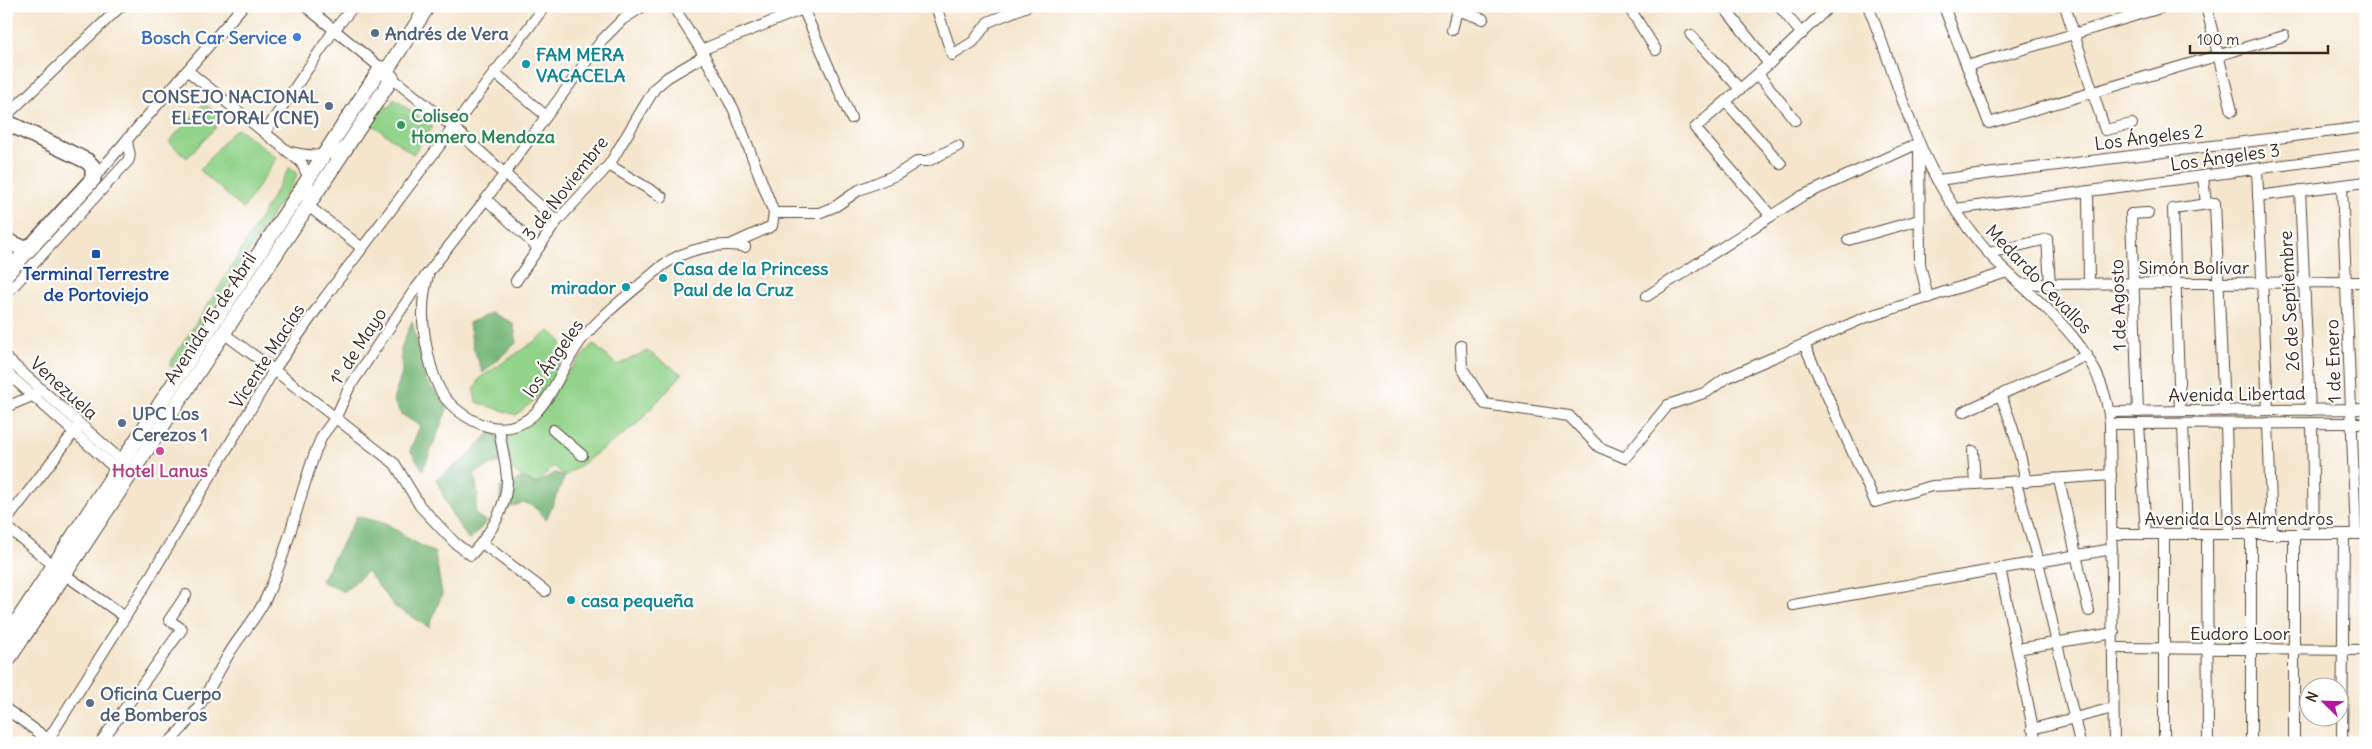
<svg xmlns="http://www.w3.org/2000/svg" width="2372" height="749" viewBox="0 0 2372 749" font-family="Delius,sans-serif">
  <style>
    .green { fill: #92d38a; stroke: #667e54 }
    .forest { fill: #75b576; stroke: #58704a }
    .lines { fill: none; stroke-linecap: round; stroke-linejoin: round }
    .minor-casing { stroke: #574638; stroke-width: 12 }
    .major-casing { stroke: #574638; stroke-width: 16 }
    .highway-casing { stroke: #574638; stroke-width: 18 }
    .minor { stroke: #fff; stroke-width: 10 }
    .major { stroke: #fff; stroke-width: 14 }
    .highway { stroke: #fff; stroke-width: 15 }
    .service-dot { fill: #5c6f8a; stroke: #fff; stroke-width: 2 }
    .shop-dot { fill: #3f7fe0; stroke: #fff; stroke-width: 2 }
    .culture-dot { fill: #0f9aa8; stroke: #fff; stroke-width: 2 }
    .leisure-dot { fill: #2e9e5b; stroke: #fff; stroke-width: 2 }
    .transit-dot { fill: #1a4fb4; stroke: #fff; stroke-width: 2 }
    .hotel-dot { fill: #d1479c; stroke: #fff; stroke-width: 2 }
    .labels { text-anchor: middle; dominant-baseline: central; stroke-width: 4.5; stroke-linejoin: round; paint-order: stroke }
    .service-label { font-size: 18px; font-weight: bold; fill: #4e5e75; stroke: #fff; text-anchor: start }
    .shop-label { font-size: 18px; font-weight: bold; fill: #366cbe; stroke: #fff; text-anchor: end }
    .culture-label { font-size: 18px; font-weight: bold; fill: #0d838f; stroke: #fff; text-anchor: start }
    .leisure-label { font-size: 18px; font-weight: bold; fill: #27864d; stroke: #fff; text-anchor: start }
    .street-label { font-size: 18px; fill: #3b2a1e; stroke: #fff }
    .transit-label { font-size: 18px; font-weight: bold; fill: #164399; stroke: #fff }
    .hotel-label { font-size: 18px; font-weight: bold; fill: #b23c85; stroke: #fff }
  </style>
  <rect width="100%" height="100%" fill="#fff"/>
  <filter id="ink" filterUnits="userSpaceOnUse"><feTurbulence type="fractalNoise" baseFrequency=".02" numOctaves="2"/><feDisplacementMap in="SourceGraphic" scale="10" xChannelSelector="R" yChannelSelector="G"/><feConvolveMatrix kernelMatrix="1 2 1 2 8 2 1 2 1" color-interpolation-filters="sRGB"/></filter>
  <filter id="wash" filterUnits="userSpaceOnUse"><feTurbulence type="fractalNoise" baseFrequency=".0096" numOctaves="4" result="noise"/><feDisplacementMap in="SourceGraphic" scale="20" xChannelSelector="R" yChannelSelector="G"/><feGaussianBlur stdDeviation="1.12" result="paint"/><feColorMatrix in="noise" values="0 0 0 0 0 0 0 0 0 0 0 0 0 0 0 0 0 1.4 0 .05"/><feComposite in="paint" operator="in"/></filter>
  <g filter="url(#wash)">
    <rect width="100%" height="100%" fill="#f4e5cc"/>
    <g class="green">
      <path d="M 394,99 L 433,127 L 413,154 L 370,123 L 383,104 L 389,108 Z"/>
      <path d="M 204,103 L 217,114 L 216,127 L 187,158 L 169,142 Z"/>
      <path d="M 239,129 L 277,158 L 243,209 L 200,170 L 233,131 Z"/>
      <path d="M 290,167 L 296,171 L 296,178 L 173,368 L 169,365 L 223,281 Z"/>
      <path d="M 550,331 L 561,341 C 561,380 544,393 516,415 L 476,402 L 474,390 L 480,378 Z"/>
      <path d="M 593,344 L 617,365 L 647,351 L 682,374 L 636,425 L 565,476 L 554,466 L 536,484 L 512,471 L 506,441 Z"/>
    </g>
    <g class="forest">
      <path d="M 492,313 L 513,323 L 517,342 L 483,373 L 473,347 L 469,323 Z"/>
      <path d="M 412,321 L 426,381 L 448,407 L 423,470 L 410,450 L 420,426 L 401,414 L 393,400 L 402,373 L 401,348 Z"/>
      <path d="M 494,428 L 505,459 L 474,473 L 478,494 L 475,514 L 487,522 L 469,540 L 451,513 L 436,479 L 465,459 Z"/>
      <path d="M 555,473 L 565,476 L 546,520 C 528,498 526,501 501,511 L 500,488 L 521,478 L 536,484 Z"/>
      <path d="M 357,516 L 389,525 L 409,539 L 435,553 L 442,594 L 429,627 L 395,607 L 367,571 L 344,592 L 321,581 Z"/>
    </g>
  </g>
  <g filter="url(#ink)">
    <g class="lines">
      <defs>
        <g id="minor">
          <path d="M 305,6 L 381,68"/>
          <path d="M 673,6 L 701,50 L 734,110 L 774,213 L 819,213 L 836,206 L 859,190 L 898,174 L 918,161 L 928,161 L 958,146"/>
          <path d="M 802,6 L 851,118"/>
          <path d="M 936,6 L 952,55 L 973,42 L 988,22 L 1027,6"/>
          <path d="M 1628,6 L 1656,50"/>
          <path d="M 1723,6 L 1769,64"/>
          <path d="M 1779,6 L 1802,34"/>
          <path d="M 1868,6 C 1894,69 1910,137 1946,195 C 1963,223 1983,250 2007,272 C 2054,315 2105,356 2110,424 L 2114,743"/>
          <path d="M 1947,6 L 1944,7 L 1989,123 L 2284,36"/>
          <path d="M 2065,6 L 2105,130 L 2132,124"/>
          <path d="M 2206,6 L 2232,111"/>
          <path d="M 1457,10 L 1483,19"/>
          <path d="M 1452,30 L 1458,6"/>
          <path d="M 1691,35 L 1740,89"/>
          <path d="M 701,50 L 803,9"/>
          <path d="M 1967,66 L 2167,6"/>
          <path d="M 188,71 L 301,162 L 309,178 L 307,205 L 362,248"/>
          <path d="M 494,72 L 545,115"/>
          <path d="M 1758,74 L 1795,120"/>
          <path d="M 392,78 L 453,127 L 557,221"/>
          <path d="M 1726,102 L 1781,164"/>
          <path d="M 6,116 L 121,6"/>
          <path d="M 265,132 L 334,30 L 354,6"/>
          <path d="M 291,152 C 310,157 330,157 347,146"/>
          <path d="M 609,165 L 662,197"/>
          <path d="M 2257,169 L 2268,410"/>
          <path d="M 2203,177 L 2206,204"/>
          <path d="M 93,179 L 243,6"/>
          <path d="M 1937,180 L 2366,127"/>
          <path d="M 2342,185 L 2356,534"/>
          <path d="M 2300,190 L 2310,410"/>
          <path d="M 2088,191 L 2089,284"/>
          <path d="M 2258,196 L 2366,182"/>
          <path d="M 486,199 L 538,248"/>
          <path d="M 1955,209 L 2366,154"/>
          <path d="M 1771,216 L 1695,128 L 1769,64 L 1830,6"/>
          <path d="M 1848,240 L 1919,220"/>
          <path d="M 732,244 L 772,226 L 774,213"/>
          <path d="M 1989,253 L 2047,239 L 2050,284"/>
          <path d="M 428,275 C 425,287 423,297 423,309 C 422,333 431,381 446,399 C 457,412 475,424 491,427 C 545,436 556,371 582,339 C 605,311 636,289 663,265 C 684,250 719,241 745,247"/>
          <path d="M 516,281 L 557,221 L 609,165 L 655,88 L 668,77 L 704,56"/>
          <path d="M 2023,284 L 2366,282"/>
          <path d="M 6,294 L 128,161 C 133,153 125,147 128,138"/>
          <path d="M 1647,296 L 1802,196 L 1919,143 L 1920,264 L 1928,298"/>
          <path d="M 223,333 L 274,370 L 395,464 L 420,506 L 455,543 L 471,555 C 490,534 507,509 507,479 C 506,462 501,445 499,428"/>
          <path d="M 1804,344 L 1875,502 L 1932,486 L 1975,484"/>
          <path d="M 1461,346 L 1462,368 L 1485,404 L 1569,416 L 1599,447 L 1625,458 L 1668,405 L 1707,392 L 1726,378 L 1864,318 L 2007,272"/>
          <path d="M 6,358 L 123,462"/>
          <path d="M 6,372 L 117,470"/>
          <path d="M 2000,395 C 2013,423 2020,452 2026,482"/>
          <path d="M 6,407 L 37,394"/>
          <path d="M 2180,411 L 2173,209 L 2215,203 L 2224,411"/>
          <path d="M 1963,412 L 2087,355"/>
          <path d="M 2109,412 L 2366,409"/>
          <path d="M 2138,412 L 2131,214 L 2148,213"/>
          <path d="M 2268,423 L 2272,534"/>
          <path d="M 2312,423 L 2314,534"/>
          <path d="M 2110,424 L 2366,423"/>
          <path d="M 2139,424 L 2146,534"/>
          <path d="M 2183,424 L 2187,534"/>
          <path d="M 2226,424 L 2229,534"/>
          <path d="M 553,430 L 582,455"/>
          <path d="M 1973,451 L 1975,484 L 2111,475"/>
          <path d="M 2059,480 L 2089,611"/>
          <path d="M 2016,483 L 2038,561 L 2080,743"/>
          <path d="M 6,521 L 78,427"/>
          <path d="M 6,526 L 64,574 L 125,617"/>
          <path d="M 2112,534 L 2366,534"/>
          <path d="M 2207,534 L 2208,743"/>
          <path d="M 482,543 L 545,591"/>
          <path d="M 2000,568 L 2036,743"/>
          <path d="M 1793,605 L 2112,549"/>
          <path d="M 2114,648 L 2366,650"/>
          <path d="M 2017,649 L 2114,633"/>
          <path d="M 6,709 L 52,742"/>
          <path d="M 2032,729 L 2113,708"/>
          <path d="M 46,743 L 144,587 L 274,370 L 323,300 L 545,6"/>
          <path d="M 100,743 L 182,629 L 169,620 L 186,595"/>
          <path d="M 168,743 C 195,719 208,690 226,659 C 237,638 256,620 266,598 C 288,551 298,499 316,450 L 322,436 L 336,417 L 349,388 L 413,292 L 486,199 L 602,40 L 623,19 L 644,6"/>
          <path d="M 2164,743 L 2164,534"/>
          <path d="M 2251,743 L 2251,534"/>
          <path d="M 2294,743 L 2294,534"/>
          <path d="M 2342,743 L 2344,534"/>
        </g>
        <g id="major">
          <path d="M 385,73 L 428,6"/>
          <path d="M 6,638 L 381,68 L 392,78 L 6,663"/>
        </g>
        <g id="highway">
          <path d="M 6,122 L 87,161 L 93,167 L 93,179 L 6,274"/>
          <path d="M 6,241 L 23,248 L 33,245"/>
        </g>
      </defs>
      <use href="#minor" class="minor-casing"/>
      <use href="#major" class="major-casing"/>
      <use href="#highway" class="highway-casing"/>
      <use href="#minor" class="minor"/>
      <use href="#major" class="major"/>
      <use href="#highway" class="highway"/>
    </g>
  </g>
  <g class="service-dot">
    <circle cx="375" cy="33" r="5"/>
    <circle cx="329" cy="106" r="5"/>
    <circle cx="122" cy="423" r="5"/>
    <circle cx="90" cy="703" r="5"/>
  </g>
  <circle class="shop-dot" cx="297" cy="37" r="5"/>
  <g class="culture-dot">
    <circle cx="526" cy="64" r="5"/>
    <circle cx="663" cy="278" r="5"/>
    <circle cx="626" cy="287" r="5"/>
    <circle cx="571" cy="600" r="5"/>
  </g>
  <circle class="leisure-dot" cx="401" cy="125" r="5"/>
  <rect class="transit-dot" x="91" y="249" width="10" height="10" rx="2.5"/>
  <circle class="hotel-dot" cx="160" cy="451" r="5"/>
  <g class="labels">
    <g class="service-label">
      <text x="385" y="33">Andrés de Vera</text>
      <text x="319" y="96" text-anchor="end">CONSEJO NACIONAL<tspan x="319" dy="21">ELECTORAL (CNE)</tspan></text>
      <text x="132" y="413">UPC Los<tspan x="132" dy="21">Cerezos 1</tspan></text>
      <text x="100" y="693">Oficina Cuerpo<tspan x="100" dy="21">de Bomberos</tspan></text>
    </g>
    <g class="shop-label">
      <text x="287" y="37">Bosch Car Service</text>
    </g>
    <g class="culture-label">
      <text x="536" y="54">FAM MERA<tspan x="536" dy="21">VACACELA</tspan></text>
      <text x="673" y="268">Casa de la Princess<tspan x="673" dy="21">Paul de la Cruz</tspan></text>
      <text x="616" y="287" text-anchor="end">mirador</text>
      <text x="581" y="600">casa pequeña</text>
    </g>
    <g class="leisure-label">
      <text x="411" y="115">Coliseo<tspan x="411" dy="21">Homero Mendoza</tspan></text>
    </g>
    <g class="street-label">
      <text transform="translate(2149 137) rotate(-7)">Los Ángeles 2</text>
      <text transform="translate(2225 157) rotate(-8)">Los Ángeles 3</text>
      <text transform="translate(565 188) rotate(-52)">3 de Noviembre</text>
      <text x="2194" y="267">Simón Bolívar</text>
      <text transform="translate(2039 279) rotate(46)">Medardo Cevallos</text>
      <text transform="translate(2289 301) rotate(-93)">26 de Septiembre</text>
      <text transform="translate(2118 305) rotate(-92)">1 de Agosto</text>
      <text transform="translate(210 318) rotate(-57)">Avenida 15 de Abril</text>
      <text transform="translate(358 346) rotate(-57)">1º de Mayo</text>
      <text transform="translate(267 356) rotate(-57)">Vicente Macías</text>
      <text transform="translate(553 358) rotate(-55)">los Ángeles</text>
      <text transform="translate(2333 361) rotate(-92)">1 de Enero</text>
      <text transform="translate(64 388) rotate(42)">Venezuela</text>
      <text transform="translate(2237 394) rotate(-1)">Avenida Libertad</text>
      <text x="2239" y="518">Avenida Los Almendros</text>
      <text x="2240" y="633">Eudoro Loor</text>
    </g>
    <g class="transit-label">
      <text x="96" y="273">Terminal Terrestre<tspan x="96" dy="21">de Portoviejo</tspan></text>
    </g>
    <g class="hotel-label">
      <text x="160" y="470">Hotel Lanus</text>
    </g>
  </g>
  <rect width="2372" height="749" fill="none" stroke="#fff" stroke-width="25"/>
  <g transform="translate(2324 702) rotate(293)"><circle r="24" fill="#ffffff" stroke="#b1aaa5"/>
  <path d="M0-4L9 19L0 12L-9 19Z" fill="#b5179e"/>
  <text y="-8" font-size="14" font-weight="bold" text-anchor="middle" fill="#3b2a1e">N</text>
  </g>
  <path d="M2190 45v8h138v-8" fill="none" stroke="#3b2a1e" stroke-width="2.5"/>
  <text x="2197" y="45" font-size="15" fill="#3b2a1e" stroke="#ffffff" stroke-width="4" paint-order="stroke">100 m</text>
</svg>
